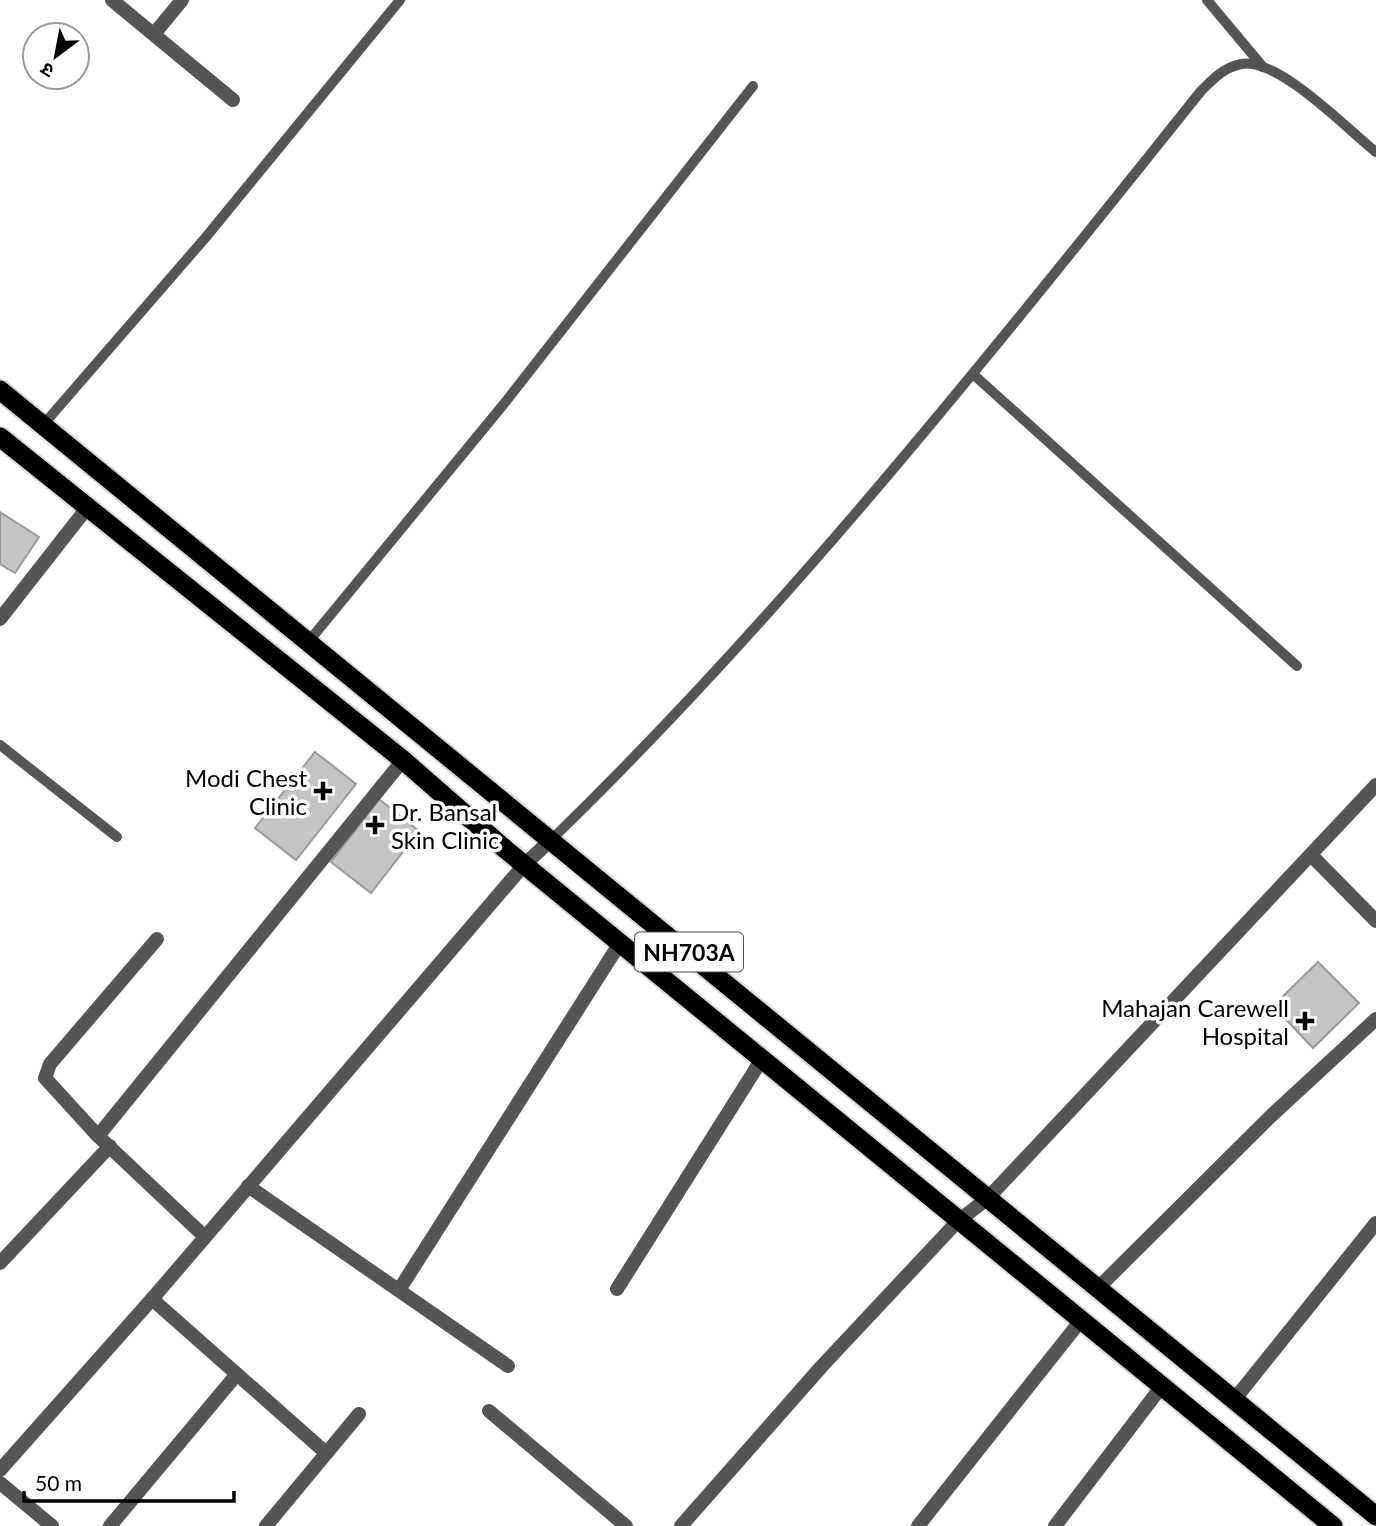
<svg xmlns="http://www.w3.org/2000/svg" width="1376" height="1526" viewBox="0 0 1376 1526" font-family="Lato,'Noto Sans Devanagari',sans-serif">
  <style>
    .building { fill: #c4c4c4; stroke: #999; stroke-width: 2 }
    .lines { fill: none; stroke-linecap: round; stroke-linejoin: round }
    .trunk-casing { stroke: #dbdbdb; stroke-width: 23 }
    .service { stroke: #555; stroke-width: 10 }
    .minor { stroke: #555; stroke-width: 14 }
    .trunk { stroke: #000; stroke-width: 19 }
    .poi-dot { fill: #000; stroke: #fff; stroke-width: 2.5 }
    .labels { text-anchor: middle; dominant-baseline: central; stroke-width: 7; stroke-linejoin: round; paint-order: stroke }
    .shield { fill: #fff; stroke: #4c4c4c; stroke-width: 2 }
    .shield-label { font-size: 23px; font-weight: bold; fill: #000 }
    .poi-label { font-size: 24px; fill: #000; stroke: #fff; text-anchor: end }
  </style>
  <rect width="100%" height="100%" fill="#fff"/>
  <g class="building">
    <path d="M 0,512 L 39,537 L 15,573 L 0,564 Z"/>
    <path d="M 315,752 L 356,784 L 296,860 L 255,828 Z"/>
    <path d="M 379,799 L 419,831 L 371,893 L 331,862 Z"/>
    <path d="M 1318,962 L 1359,1003 L 1313,1048 L 1273,1006 Z"/>
  </g>
  <g class="lines">
    <defs>
      <g id="trunk">
        <path d="M 0,390 L 1376,1516"/>
        <path d="M 0,437 L 403,760 L 505,849 L 1333,1526"/>
      </g>
    </defs>
    <use href="#trunk" class="trunk-casing"/>
    <g class="service">
      <path d="M 1207,0 L 1263,67"/>
      <path d="M 974,375 L 1297,666"/>
      <path d="M 43,425 L 206,237 L 400,0"/>
      <path d="M 309,641 L 503,405 L 753,86"/>
      <path d="M 0,745 L 117,837"/>
      <path d="M 552,839 C 789,609 994,349 1201,91 C 1213,79 1223,68 1241,64 C 1277,56 1348,130 1376,152"/>
    </g>
    <g class="minor">
      <path d="M 112,0 L 233,100"/>
      <path d="M 154,34 L 182,0"/>
      <path d="M 0,619 L 87,508"/>
      <path d="M 1311,855 L 1376,921"/>
      <path d="M 157,939 L 50,1064 L 45,1078 L 98,1136 L 204,1236"/>
      <path d="M 98,1136 L 403,760"/>
      <path d="M 248,1186 L 508,1366"/>
      <path d="M 0,1263 L 110,1146"/>
      <path d="M 1098,1288 L 1272,1115 L 1376,1019"/>
      <path d="M 617,1289 L 762,1059"/>
      <path d="M 399,1290 L 620,943"/>
      <path d="M 152,1299 L 325,1452"/>
      <path d="M 1234,1400 L 1376,1223"/>
      <path d="M 489,1411 L 626,1526"/>
      <path d="M 0,1470 L 152,1299 L 524,865 L 552,839"/>
      <path d="M 0,1483 L 52,1526"/>
      <path d="M 110,1526 L 237,1374"/>
      <path d="M 266,1526 L 359,1414"/>
      <path d="M 681,1526 L 822,1366 L 957,1222 L 988,1198 L 1376,785"/>
      <path d="M 918,1526 L 1082,1319"/>
      <path d="M 1055,1526 L 1162,1386"/>
    </g>
    <use href="#trunk" class="trunk"/>
  </g>
  <g class="poi-dot">
    <path d="M319.5 780.5h7v7h7v7h-7v7h-7v-7h-7v-7h7z"/>
    <path d="M371.5 814.5h7v7h7v7h-7v7h-7v-7h-7v-7h7z"/>
    <path d="M1301.5 1010.5h7v7h7v7h-7v7h-7v-7h-7v-7h7z"/>
  </g>
  <g class="labels">
    <rect class="shield" x="635" y="932.5" width="108" height="39" rx="5"/>
    <g class="shield-label">
      <text x="689" y="952">NH703A</text>
    </g>
    <g class="poi-label">
      <text x="307" y="777">Modi Chest<tspan x="307" dy="28">Clinic</tspan></text>
      <text x="391" y="811" text-anchor="start">Dr. Bansal<tspan x="391" dy="28">Skin Clinic</tspan></text>
      <text x="1289" y="1007">Mahajan Carewell<tspan x="1289" dy="28">Hospital</tspan></text>
    </g>
  </g>
  <g transform="translate(56 56) rotate(212)"><circle r="33" fill="#ffffff" stroke="#999999" stroke-width="2"/>
  <path d="M0-5L12 26L0 18L-12 26Z" fill="#000000"/>
  <text y="-10" font-size="19" font-weight="bold" text-anchor="middle" fill="#000000">उ</text>
  </g>
  <path d="M24 1491v10h210v-10" fill="none" stroke="#000000" stroke-width="3.5"/>
  <text x="35" y="1491" font-size="21" fill="#000000" stroke="#ffffff" stroke-width="5" paint-order="stroke">50 m</text>
</svg>
